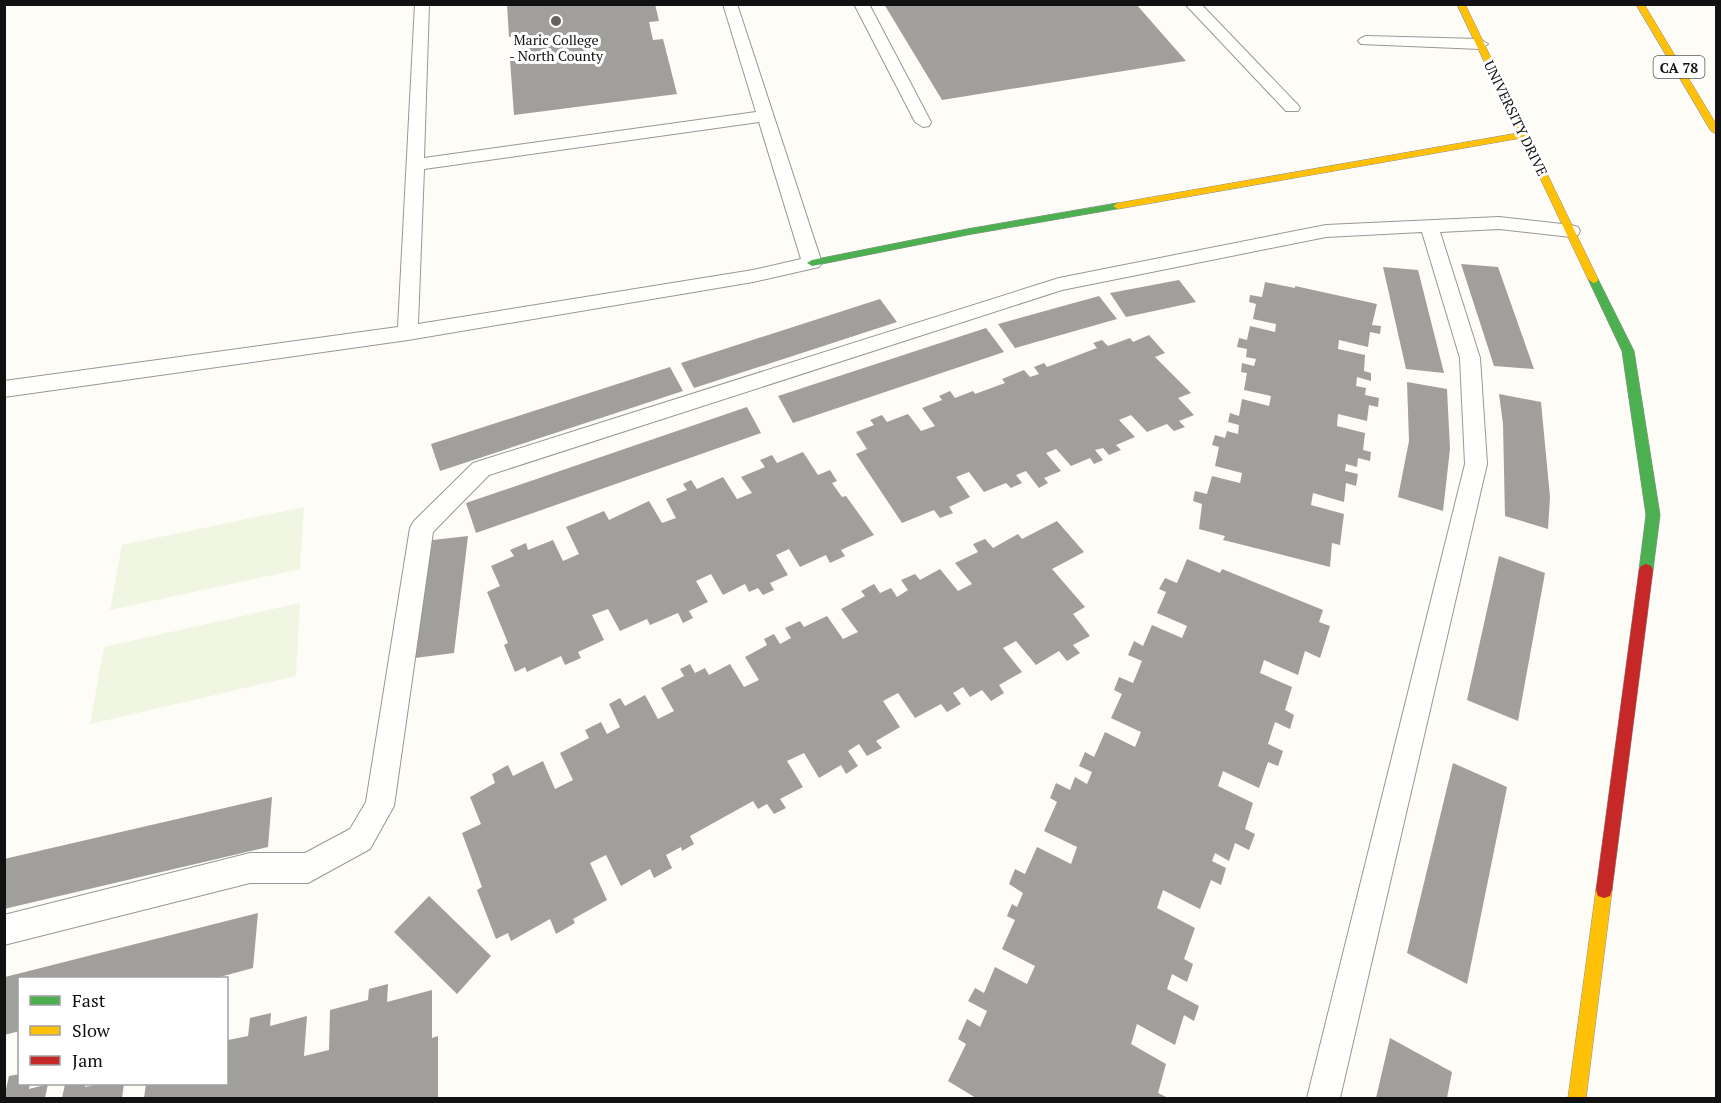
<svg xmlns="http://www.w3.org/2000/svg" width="1721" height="1103" viewBox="0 0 1721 1103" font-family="'PT Serif',serif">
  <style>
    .pitch { fill: #f0f6e1 }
    .building { fill: #a19f9c }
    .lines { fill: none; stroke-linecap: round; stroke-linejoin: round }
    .lane-casing { stroke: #979795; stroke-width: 2 }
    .fast-casing { stroke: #8e8d8b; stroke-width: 1 }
    .slow-casing { stroke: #8e8d8b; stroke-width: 1 }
    .jam-casing { stroke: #8e8d8b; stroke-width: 1 }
    .lane { fill: #fffffe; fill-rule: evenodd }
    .fast { fill: #4caf50; fill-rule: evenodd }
    .slow { fill: #ffc107; fill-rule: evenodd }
    .jam { fill: #c62828; fill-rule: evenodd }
    .poi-dot { fill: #646362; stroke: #fff; stroke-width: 2 }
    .labels { text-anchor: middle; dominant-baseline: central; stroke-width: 6; stroke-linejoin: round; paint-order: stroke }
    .far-poi-label { font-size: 14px; fill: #111; stroke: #fff }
    .shield { fill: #fff; stroke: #585858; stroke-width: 1.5 }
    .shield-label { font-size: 14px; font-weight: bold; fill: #111 }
    .far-street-label { font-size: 14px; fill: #111; stroke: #fff }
  </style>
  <rect width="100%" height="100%" fill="#fdfcf7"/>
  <g class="pitch">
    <path d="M 304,507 L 300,569 L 110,610 L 122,545 Z"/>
    <path d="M 300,603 L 296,676 L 90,724 L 104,647 Z"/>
  </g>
  <g class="building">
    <path d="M 507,4 L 655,4 L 659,21 L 649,22 L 653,40 L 663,39 L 677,94 L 514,115 L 510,60 L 518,59 L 516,36 L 509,37 Z"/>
    <path d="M 884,4 L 1136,4 L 1186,61 L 942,100 Z"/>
    <path d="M 1461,264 L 1498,267 L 1534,369 L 1494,366 Z"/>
    <path d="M 1383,267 L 1418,270 L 1444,373 L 1406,369 Z"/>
    <path d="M 1179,280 L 1196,302 L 1126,317 L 1110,293 Z"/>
    <path d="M 1265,282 L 1295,288 L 1295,286 L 1377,304 L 1372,325 L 1381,326 L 1380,334 L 1370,332 L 1368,347 L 1339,340 L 1338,349 L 1365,355 L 1364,371 L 1371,373 L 1371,381 L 1357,377 L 1356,386 L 1366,388 L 1365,395 L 1379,398 L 1378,407 L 1369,405 L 1367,421 L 1338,414 L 1337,426 L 1365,433 L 1363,450 L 1371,452 L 1370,461 L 1358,458 L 1357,467 L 1346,464 L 1345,471 L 1358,474 L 1356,486 L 1346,483 L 1344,502 L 1313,493 L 1311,505 L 1344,514 L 1340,545 L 1332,543 L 1330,567 L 1223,540 L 1225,536 L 1199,529 L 1202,504 L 1193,501 L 1195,491 L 1207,494 L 1212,476 L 1240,483 L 1242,473 L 1215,466 L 1219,447 L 1212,445 L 1215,435 L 1225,438 L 1227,431 L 1238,434 L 1239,425 L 1228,422 L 1230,413 L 1239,416 L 1242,399 L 1269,406 L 1271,396 L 1244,390 L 1247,373 L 1241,372 L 1242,363 L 1254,366 L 1256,359 L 1246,357 L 1247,349 L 1237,347 L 1239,338 L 1247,340 L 1250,326 L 1275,332 L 1276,324 L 1253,319 L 1256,304 L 1249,302 L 1250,295 L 1262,297 Z"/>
    <path d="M 1099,296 L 1117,319 L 1015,348 L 998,324 Z"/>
    <path d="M 880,299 L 897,322 L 694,388 L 681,363 Z"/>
    <path d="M 986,328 L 1004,352 L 793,423 L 778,396 Z"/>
    <path d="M 1149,335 L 1165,353 L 1155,357 L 1191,393 L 1178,398 L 1194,415 L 1179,421 L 1185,427 L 1174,431 L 1167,424 L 1147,432 L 1131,415 L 1119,420 L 1135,437 L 1116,445 L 1121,450 L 1109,455 L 1103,448 L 1095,450 L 1103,460 L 1094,464 L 1090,458 L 1071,466 L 1056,449 L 1046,453 L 1061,471 L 1044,478 L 1048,483 L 1039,488 L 1026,471 L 1016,475 L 1022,483 L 1011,488 L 1006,483 L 984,492 L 969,472 L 956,477 L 970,497 L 949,507 L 953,513 L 940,518 L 934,510 L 902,523 L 856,454 L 867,449 L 856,432 L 874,425 L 870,420 L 882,415 L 887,422 L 908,414 L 921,431 L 935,426 L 922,408 L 942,400 L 939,396 L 950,391 L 955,398 L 973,391 L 975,394 L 1005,383 L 1002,379 L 1024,370 L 1030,377 L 1039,374 L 1034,367 L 1044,363 L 1047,367 L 1097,348 L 1093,343 L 1102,340 L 1108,346 L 1130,338 L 1133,342 Z"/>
    <path d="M 670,367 L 683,391 L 440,471 L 431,444 Z"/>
    <path d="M 1407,382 L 1447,389 L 1450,449 L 1443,511 L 1398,497 L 1409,441 Z"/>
    <path d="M 1499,394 L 1541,402 L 1550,497 L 1548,529 L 1505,516 L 1503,424 Z"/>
    <path d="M 747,407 L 761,433 L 476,533 L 466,503 Z"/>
    <path d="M 803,452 L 818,475 L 830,470 L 837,481 L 832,483 L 842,497 L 846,496 L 874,535 L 841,550 L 845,556 L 830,563 L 826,555 L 800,567 L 789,549 L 776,555 L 788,575 L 770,583 L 774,590 L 763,595 L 758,588 L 749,592 L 745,584 L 723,595 L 711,574 L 696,581 L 708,602 L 689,611 L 693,618 L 683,623 L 678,613 L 650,625 L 647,619 L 620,631 L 608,609 L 592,615 L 604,640 L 578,652 L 581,658 L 565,665 L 561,656 L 527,672 L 525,667 L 515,672 L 504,645 L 508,643 L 487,592 L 500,586 L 491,566 L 514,556 L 510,550 L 526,543 L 528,550 L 553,540 L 563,561 L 579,554 L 566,527 L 604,511 L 609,520 L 649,501 L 662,523 L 676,518 L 666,499 L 687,490 L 683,484 L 691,480 L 697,489 L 723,477 L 737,499 L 752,493 L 741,477 L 765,467 L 760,460 L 772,455 L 777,463 Z"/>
    <path d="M 1057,521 L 1084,552 L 1052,569 L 1085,607 L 1073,614 L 1090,636 L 1073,645 L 1080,653 L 1067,661 L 1059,651 L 1036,665 L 1016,641 L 1003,648 L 1022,672 L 999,685 L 1004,693 L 991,701 L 982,690 L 970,697 L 963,687 L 953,693 L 961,704 L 947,712 L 941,704 L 915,718 L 898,693 L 883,701 L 900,727 L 876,741 L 882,748 L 867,756 L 859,744 L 848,751 L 858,766 L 846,774 L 841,765 L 819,778 L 804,753 L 787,761 L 803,787 L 780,799 L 786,808 L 774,814 L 767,804 L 758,809 L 753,801 L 690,836 L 694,844 L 682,851 L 681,847 L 666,855 L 672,868 L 654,878 L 650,869 L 621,886 L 606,855 L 590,863 L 607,900 L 573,919 L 575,923 L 556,934 L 550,919 L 511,941 L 508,933 L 496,939 L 477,890 L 482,887 L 462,833 L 481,824 L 470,797 L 495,783 L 492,774 L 508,765 L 513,776 L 543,761 L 555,789 L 573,780 L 560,753 L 589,738 L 585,730 L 601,722 L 607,734 L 620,727 L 609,704 L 620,698 L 625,706 L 645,695 L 658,719 L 674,711 L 661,688 L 684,676 L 680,669 L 690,664 L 695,673 L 705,668 L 709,675 L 730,664 L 744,687 L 759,680 L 745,657 L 767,645 L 764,639 L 774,634 L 780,644 L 791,638 L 785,628 L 800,621 L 804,627 L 827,616 L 843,639 L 858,632 L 841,609 L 865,596 L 861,591 L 874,584 L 880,593 L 891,588 L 897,597 L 908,590 L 901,580 L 915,574 L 920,580 L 940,569 L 958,591 L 972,584 L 955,563 L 978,552 L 973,544 L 985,539 L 993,548 L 1018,534 L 1022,539 Z"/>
    <path d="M 468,536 L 454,653 L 407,659 L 424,541 Z"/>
    <path d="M 1499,556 L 1545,573 L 1518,721 L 1467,700 Z"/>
    <path d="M 1187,559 L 1220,573 L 1222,569 L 1323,610 L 1319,622 L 1330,626 L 1320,658 L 1305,651 L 1298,675 L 1264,660 L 1260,673 L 1292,687 L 1285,710 L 1294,715 L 1290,729 L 1275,722 L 1268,744 L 1283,751 L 1278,766 L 1268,762 L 1259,788 L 1223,771 L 1218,786 L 1253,803 L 1245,829 L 1255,834 L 1249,850 L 1235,843 L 1229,861 L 1215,853 L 1212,861 L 1226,868 L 1221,885 L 1211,880 L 1200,909 L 1163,890 L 1157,908 L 1195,928 L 1184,959 L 1193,964 L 1187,982 L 1172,974 L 1167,989 L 1199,1006 L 1194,1021 L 1184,1015 L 1175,1045 L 1137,1024 L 1131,1044 L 1166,1064 L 1158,1093 L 1168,1098 L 976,1098 L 948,1081 L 966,1044 L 958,1039 L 967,1019 L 980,1027 L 987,1011 L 968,1001 L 975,988 L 984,993 L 995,967 L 1027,984 L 1035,966 L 1002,949 L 1015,920 L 1007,916 L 1012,904 L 1017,907 L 1023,893 L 1009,884 L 1015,869 L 1025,874 L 1037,847 L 1071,864 L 1077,847 L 1044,831 L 1057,802 L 1050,798 L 1056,783 L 1070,790 L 1075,777 L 1087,784 L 1092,772 L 1079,766 L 1085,752 L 1094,757 L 1105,732 L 1135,747 L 1141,732 L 1111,718 L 1122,694 L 1114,690 L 1119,677 L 1133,683 L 1142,661 L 1128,655 L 1134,641 L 1143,646 L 1152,625 L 1182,638 L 1187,626 L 1157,613 L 1166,592 L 1159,589 L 1165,578 L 1177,583 Z"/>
    <path d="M 1453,763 L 1507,787 L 1467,984 L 1407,953 Z"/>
    <path d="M 272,797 L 268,847 L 4,909 L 4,859 Z"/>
    <path d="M 429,896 L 491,956 L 457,994 L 394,932 Z"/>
    <path d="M 258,913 L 253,968 L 216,978 L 20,978 L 20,1031 L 4,1035 L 5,977 Z"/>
    <path d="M 388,984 L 387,1002 L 432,990 L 432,1038 L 438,1036 L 438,1098 L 144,1098 L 146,1084 L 226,1084 L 228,1040 L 248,1036 L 250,1018 L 271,1013 L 270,1026 L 307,1016 L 304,1056 L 329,1050 L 330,1010 L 368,1000 L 369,989 Z"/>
    <path d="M 1390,1038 L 1452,1072 L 1447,1098 L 1376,1098 Z"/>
    <path d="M 20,1074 L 20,1084 L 30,1084 L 29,1089 L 48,1084 L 45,1098 L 4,1098 L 9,1076 Z"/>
    <path d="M 65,1084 L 85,1084 L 85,1087 L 100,1084 L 124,1084 L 122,1098 L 62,1098 Z"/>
  </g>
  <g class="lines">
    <defs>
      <g id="lane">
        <path d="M 415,4 L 429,4 L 424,158 L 756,112 L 723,4 L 737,4 L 822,263 L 819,267 L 753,282 L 408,340 L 4,397 L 4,381 L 398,327 ZM 759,122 L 801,259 L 753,270 L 418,324 L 424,169 Z"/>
        <path d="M 854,4 L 869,4 L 931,122 L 929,126 L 923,127 L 915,122 Z"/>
        <path d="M 1185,4 L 1201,4 L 1298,105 L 1300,108 L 1298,111 L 1286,111 Z"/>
        <path d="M 1366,36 L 1480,39 L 1488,44 L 1480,49 L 1361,44 L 1358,41 L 1361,38 Z"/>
        <path d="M 1499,217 L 1571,225 L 1578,227 L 1580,231 L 1578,235 L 1571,237 L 1499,229 L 1440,232 L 1480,358 L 1487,464 L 1340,1098 L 1307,1098 L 1465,464 L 1460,358 L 1422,232 L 1326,237 L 1062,290 L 489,475 L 433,532 L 394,806 L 370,849 L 308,883 L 250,883 L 4,945 L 4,915 L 250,853 L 305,853 L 350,829 L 366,802 L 410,528 L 414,521 L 473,463 L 1059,278 L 1326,225 Z"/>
      </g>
      <g id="fast">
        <path d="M 1118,203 L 1123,206 L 1122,208 L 967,235 L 812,266 L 807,263 L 812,260 L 967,229 Z"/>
        <path d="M 1593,275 L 1598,279 L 1634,351 L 1660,515 L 1653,570 L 1651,574 L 1641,574 L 1639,570 L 1646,515 L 1622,351 L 1588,279 Z"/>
      </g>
      <g id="slow">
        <path d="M 1457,4 L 1465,4 L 1598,279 L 1597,282 L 1593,283 L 1588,279 L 1521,138 L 1118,209 L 1113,206 L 1118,203 L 1518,133 Z"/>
        <path d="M 1636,4 L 1644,4 L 1716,124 L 1716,134 L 1711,131 Z"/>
        <path d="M 1604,882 L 1610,884 L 1612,890 L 1586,1098 L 1568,1098 L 1596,890 L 1598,884 Z"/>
      </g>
      <path id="jam" d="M 1646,564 L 1651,566 L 1653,570 L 1612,890 L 1610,896 L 1604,898 L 1598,896 L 1596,890 L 1639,570 L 1641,566 Z"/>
    </defs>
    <use href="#lane" class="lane-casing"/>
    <use href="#fast" class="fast-casing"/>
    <use href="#slow" class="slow-casing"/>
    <use href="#jam" class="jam-casing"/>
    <use href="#lane" class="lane"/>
    <use href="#fast" class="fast"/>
    <use href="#slow" class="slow"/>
    <use href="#jam" class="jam"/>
  </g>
  <circle class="poi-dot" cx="556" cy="21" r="6"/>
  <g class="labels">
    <g class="far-poi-label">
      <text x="556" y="39">Maric College<tspan x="556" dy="16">- North County</tspan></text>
    </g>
    <rect class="shield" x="1653.5" y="56" width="51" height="22" rx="4.5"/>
    <g class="shield-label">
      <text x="1679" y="67">CA 78</text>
    </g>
    <g class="far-street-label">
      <text transform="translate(1516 118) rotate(64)">UNIVERSITY DRIVE</text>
    </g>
  </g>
  <rect width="1721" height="1103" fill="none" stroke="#111111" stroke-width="12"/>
  <rect x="18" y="977" width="210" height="108" fill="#ffffff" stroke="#a0a0a0" stroke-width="1.5"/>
  <rect x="30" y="996" width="30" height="9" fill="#4caf50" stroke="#a0a0a0" stroke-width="1.5"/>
  <text x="72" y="1007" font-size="18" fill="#111111">Fast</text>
  <rect x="30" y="1026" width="30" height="9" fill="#ffc107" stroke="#a0a0a0" stroke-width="1.5"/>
  <text x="72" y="1037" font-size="18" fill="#111111">Slow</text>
  <rect x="30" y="1056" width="30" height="9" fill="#c62828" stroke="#a0a0a0" stroke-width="1.5"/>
  <text x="72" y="1067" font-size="18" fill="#111111">Jam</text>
</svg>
